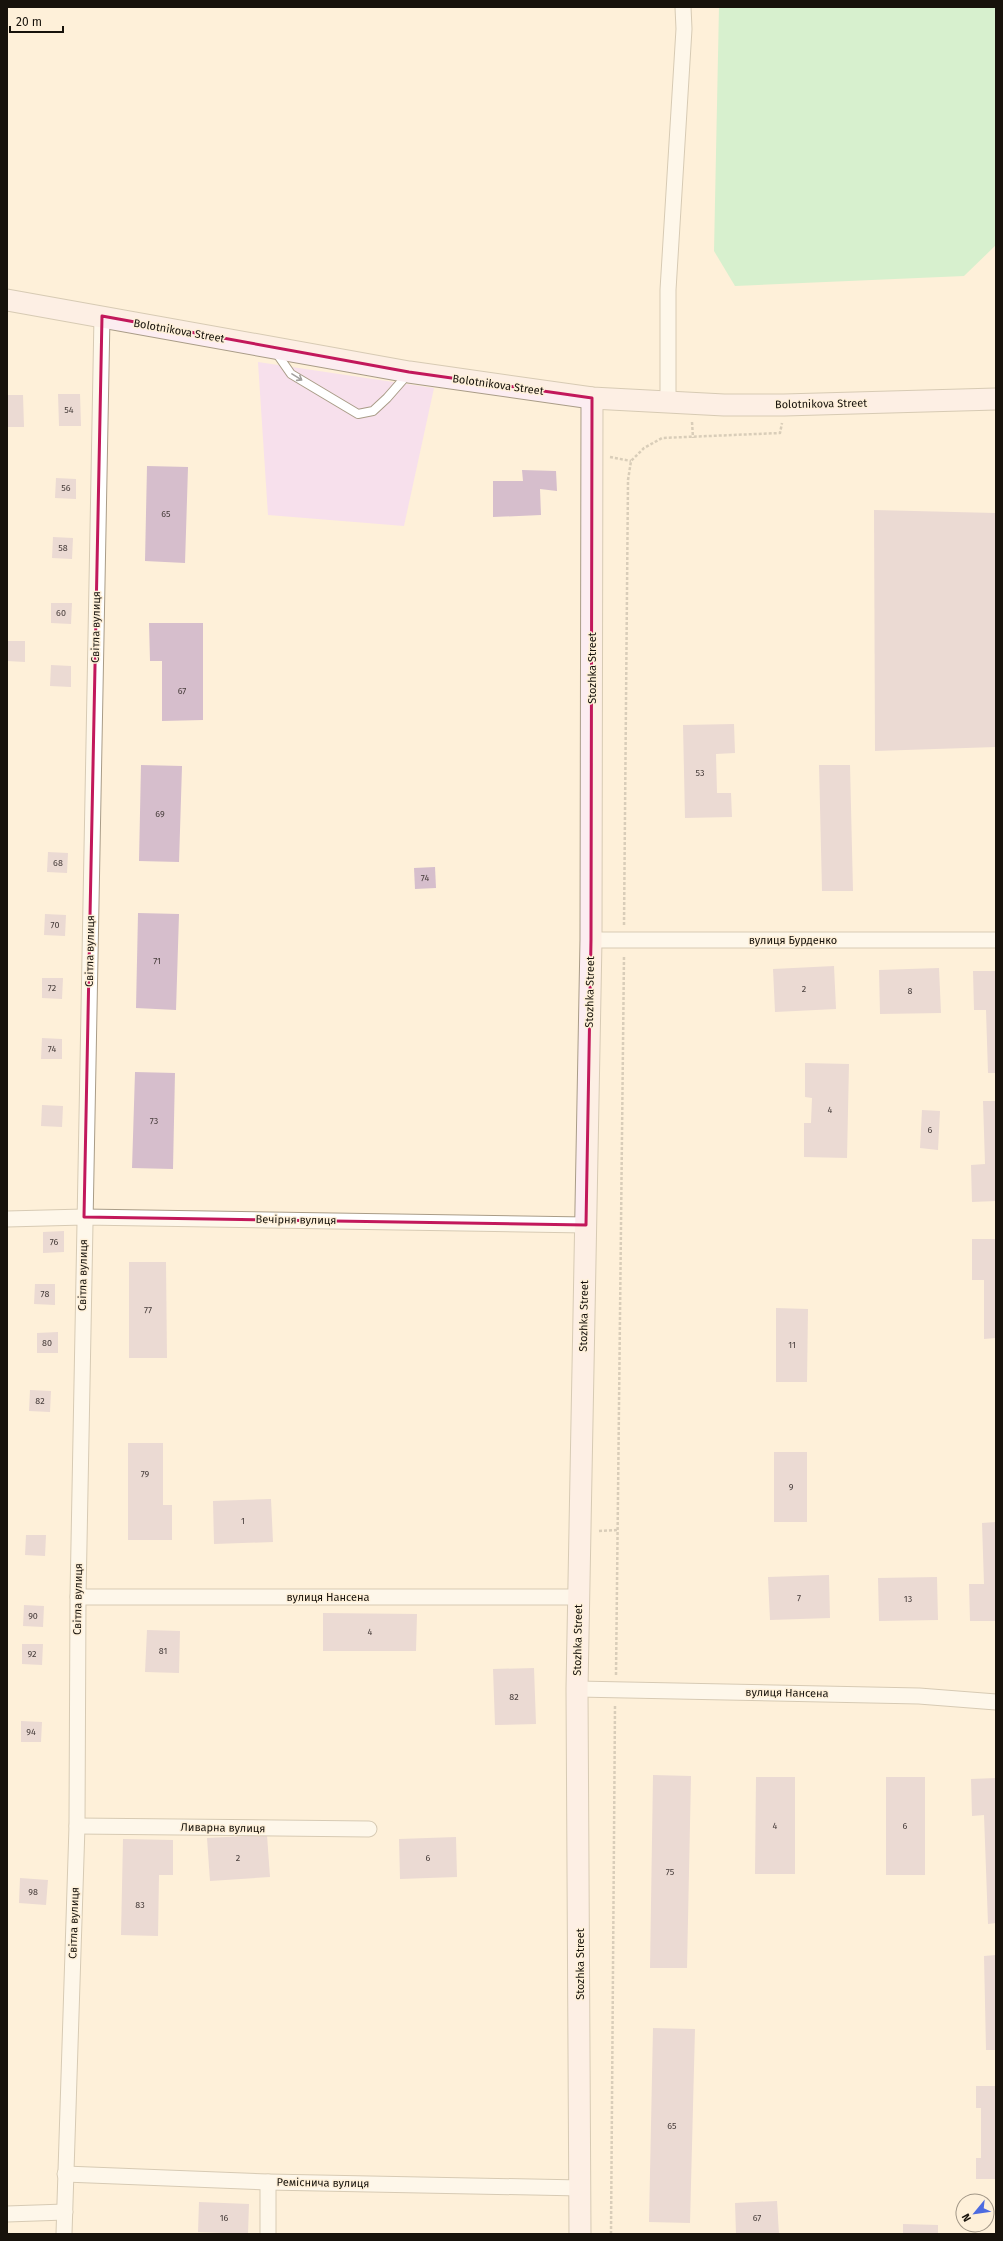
<svg xmlns="http://www.w3.org/2000/svg" width="1003" height="2241" viewBox="0 0 1003 2241" font-family="'Fira Sans',sans-serif">
  <style>
    .commercial { fill: #f7e0ec }
    .green { fill: #a9f0c0 }
    .building { fill: #d6becc }
    .lines { fill: none; stroke-linecap: round; stroke-linejoin: round }
    .lane-casing { stroke: #a99c87; stroke-width: 10 }
    .street-casing { stroke: #a99c87; stroke-width: 17 }
    .secondary-casing { stroke: #a99c87; stroke-width: 23 }
    .path { stroke: #aea392; stroke-width: 2.5; stroke-dasharray: 3 2; stroke-linecap: butt }
    .lane { stroke: #fff; stroke-width: 8 }
    .street { stroke: #fff; stroke-width: 15 }
    .secondary { stroke: #fcedf1; stroke-width: 21 }
    .oneway { stroke: #a2a09d }
    .marked { fill: none; stroke: #c2185b; stroke-width: 3; stroke-linejoin: round }
    .labels { text-anchor: middle; dominant-baseline: central; stroke-width: 3; stroke-linejoin: round; paint-order: stroke }
    .number-label { font-size: 9px; fill: #473d3b }
    .street-label { font-size: 11px; fill: #17120b; stroke: #fef0d9 }
  </style>
  <rect width="100%" height="100%" fill="#fef0d9"/>
  <path class="commercial" d="M 258,362 L 434,388 L 404,526 L 268,515 Z"/>
  <path class="green" d="M 719,7 L 996,7 L 996,245 L 964,276 L 735,286 L 714,251 Z"/>
  <g class="building">
    <path d="M 58,394 L 80,394 L 81,426 L 59,426 Z"/>
    <path d="M 7,395 L 23,395 L 24,427 L 7,427 Z"/>
    <path d="M 147,466 L 188,467 L 185,563 L 145,561 Z"/>
    <path d="M 522,470 L 556,471 L 557,491 L 540,489 L 541,515 L 493,517 L 493,481 L 523,481 Z"/>
    <path d="M 56,478 L 76,479 L 76,499 L 55,498 Z"/>
    <path d="M 874,510 L 995,513 L 996,747 L 875,751 Z"/>
    <path d="M 53,537 L 73,538 L 72,559 L 52,558 Z"/>
    <path d="M 51,603 L 72,603 L 71,624 L 51,623 Z"/>
    <path d="M 149,623 L 203,623 L 203,720 L 162,721 L 162,661 L 150,661 Z"/>
    <path d="M 7,641 L 25,641 L 25,662 L 7,661 Z"/>
    <path d="M 51,665 L 71,666 L 71,687 L 50,686 Z"/>
    <path d="M 734,724 L 735,753 L 716,754 L 717,793 L 731,793 L 732,817 L 685,818 L 683,725 Z"/>
    <path d="M 141,765 L 182,766 L 179,862 L 139,861 Z"/>
    <path d="M 819,765 L 850,765 L 853,891 L 822,891 Z"/>
    <path d="M 48,852 L 68,853 L 67,873 L 47,872 Z"/>
    <path d="M 435,867 L 436,888 L 415,889 L 414,868 Z"/>
    <path d="M 138,913 L 179,914 L 176,1010 L 136,1008 Z"/>
    <path d="M 45,914 L 66,915 L 65,936 L 44,935 Z"/>
    <path d="M 834,966 L 836,1009 L 775,1012 L 773,969 Z"/>
    <path d="M 939,968 L 941,1013 L 880,1014 L 879,970 Z"/>
    <path d="M 973,971 L 996,971 L 996,1073 L 988,1073 L 986,1010 L 974,1010 Z"/>
    <path d="M 42,978 L 63,978 L 62,999 L 42,998 Z"/>
    <path d="M 42,1038 L 62,1039 L 62,1059 L 41,1059 Z"/>
    <path d="M 805,1063 L 849,1064 L 847,1158 L 804,1157 L 804,1123 L 811,1123 L 812,1098 L 805,1097 Z"/>
    <path d="M 135,1072 L 175,1073 L 173,1169 L 132,1168 Z"/>
    <path d="M 983,1101 L 996,1101 L 996,1201 L 972,1202 L 971,1165 L 985,1164 Z"/>
    <path d="M 42,1105 L 63,1106 L 62,1127 L 41,1126 Z"/>
    <path d="M 922,1110 L 940,1111 L 938,1150 L 920,1148 Z"/>
    <path d="M 64,1231 L 64,1252 L 43,1253 L 43,1232 Z"/>
    <path d="M 972,1239 L 996,1239 L 996,1338 L 984,1339 L 984,1280 L 972,1280 Z"/>
    <path d="M 129,1262 L 166,1262 L 167,1358 L 129,1358 Z"/>
    <path d="M 35,1284 L 55,1284 L 55,1305 L 34,1304 Z"/>
    <path d="M 776,1308 L 808,1309 L 807,1382 L 776,1382 Z"/>
    <path d="M 58,1332 L 58,1353 L 37,1353 L 37,1333 Z"/>
    <path d="M 30,1390 L 51,1391 L 50,1412 L 29,1411 Z"/>
    <path d="M 128,1443 L 163,1443 L 163,1505 L 172,1505 L 172,1540 L 128,1540 Z"/>
    <rect x="774" y="1452" width="33" height="70"/>
    <path d="M 271,1499 L 273,1542 L 214,1544 L 213,1501 Z"/>
    <path d="M 996,1522 L 996,1621 L 970,1621 L 969,1584 L 984,1584 L 982,1523 Z"/>
    <path d="M 26,1535 L 46,1535 L 45,1556 L 25,1555 Z"/>
    <path d="M 829,1575 L 830,1618 L 770,1620 L 768,1577 Z"/>
    <path d="M 937,1577 L 938,1620 L 879,1621 L 878,1578 Z"/>
    <path d="M 24,1605 L 44,1606 L 43,1627 L 23,1626 Z"/>
    <path d="M 323,1613 L 417,1614 L 416,1651 L 323,1651 Z"/>
    <path d="M 147,1630 L 180,1631 L 179,1673 L 145,1672 Z"/>
    <path d="M 22,1644 L 43,1644 L 42,1665 L 22,1664 Z"/>
    <path d="M 534,1668 L 536,1724 L 495,1725 L 493,1669 Z"/>
    <path d="M 21,1721 L 42,1722 L 41,1742 L 21,1742 Z"/>
    <path d="M 653,1775 L 691,1776 L 687,1968 L 650,1968 Z"/>
    <path d="M 756,1777 L 795,1777 L 795,1874 L 755,1874 Z"/>
    <rect x="886" y="1777" width="39" height="98"/>
    <path d="M 996,1778 L 996,1923 L 988,1924 L 984,1815 L 972,1816 L 971,1779 Z"/>
    <path d="M 267,1835 L 270,1877 L 210,1881 L 207,1838 Z"/>
    <path d="M 456,1837 L 457,1877 L 400,1879 L 399,1839 Z"/>
    <path d="M 123,1839 L 173,1840 L 173,1875 L 159,1875 L 158,1936 L 121,1935 Z"/>
    <path d="M 20,1878 L 48,1880 L 46,1905 L 19,1903 Z"/>
    <path d="M 996,1955 L 996,2050 L 986,2050 L 984,1956 Z"/>
    <path d="M 653,2028 L 695,2029 L 690,2223 L 649,2222 Z"/>
    <path d="M 976,2086 L 996,2086 L 996,2179 L 976,2179 L 976,2158 L 981,2158 L 981,2108 L 976,2108 Z"/>
    <path d="M 777,2201 L 779,2234 L 736,2234 L 735,2203 Z"/>
    <path d="M 199,2202 L 249,2204 L 248,2234 L 198,2232 Z"/>
    <path d="M 903,2224 L 938,2225 L 938,2234 L 903,2234 Z"/>
  </g>
  <g class="lines">
    <defs>
      <path id="lane" d="M 275,351 L 291,374 L 358,414 L 373,411 L 387,398 L 408,374"/>
      <g id="street">
        <path d="M 668,402 L 668,290 L 684,29 L 683,7"/>
        <path d="M 591,940 L 996,940"/>
        <path d="M 7,1219 L 84,1217 L 586,1225"/>
        <path d="M 78,1597 L 579,1597"/>
        <path d="M 577,1689 L 919,1696 L 996,1702"/>
        <path d="M 77,1826 L 369,1829"/>
        <path d="M 65,2174 L 268,2182 L 581,2188"/>
        <path d="M 7,2214 L 65,2212"/>
        <path d="M 64,2234 L 77,1826 L 78,1597 L 102,316"/>
        <path d="M 268,2234 L 268,2182"/>
      </g>
      <g id="secondary">
        <path d="M 7,300 L 409,372 L 592,398 L 724,405 L 784,405 L 996,399"/>
        <path d="M 580,2234 L 577,1689 L 591,940 L 592,398"/>
      </g>
    </defs>
    <use href="#lane" class="lane-casing"/>
    <use href="#street" class="street-casing"/>
    <use href="#secondary" class="secondary-casing"/>
    <g class="path">
      <path d="M 692,422 L 693,438"/>
      <path d="M 610,457 L 631,461"/>
      <path d="M 624,925 L 628,480 L 631,461 L 644,448 L 662,438 L 780,433 L 782,423"/>
      <path d="M 599,1531 L 617,1530"/>
      <path d="M 616,1675 L 624,956"/>
      <path d="M 611,2234 L 615,1706"/>
    </g>
    <use href="#lane" class="lane"/>
    <use href="#street" class="street"/>
    <use href="#secondary" class="secondary"/>
  </g>
  <defs><path id="oneway-shaft" d="M-6 0H5M1.5-3L5.5 0L1.5 3" fill="none" stroke-width="1.6" stroke-linecap="round" stroke-linejoin="round"/></defs>
  <use class="oneway" href="#oneway-shaft" transform="translate(297 377) rotate(32)"/>
  <path d="M0 0H1003V2241H0ZM 102,316 L 409,372 L 592,398 L 591,940 L 586,1225 L 84,1217 Z" fill="#fef0d9" fill-opacity=".55" fill-rule="evenodd"/>
  <path class="marked" d="M 102,316 L 409,372 L 592,398 L 591,940 L 586,1225 L 84,1217 Z"/>
  <g class="labels">
    <g class="number-label">
      <text x="69" y="410">54</text>
      <text x="66" y="488">56</text>
      <text x="166" y="514">65</text>
      <text x="63" y="548">58</text>
      <text x="61" y="613">60</text>
      <text x="182" y="691">67</text>
      <text x="700" y="773">53</text>
      <text x="160" y="814">69</text>
      <text x="58" y="863">68</text>
      <text x="425" y="878">74</text>
      <text x="55" y="925">70</text>
      <text x="157" y="961">71</text>
      <text x="52" y="988">72</text>
      <text x="804" y="989">2</text>
      <text x="910" y="991">8</text>
      <text x="52" y="1049">74</text>
      <text x="830" y="1110">4</text>
      <text x="154" y="1121">73</text>
      <text x="930" y="1130">6</text>
      <text x="54" y="1242">76</text>
      <text x="45" y="1294">78</text>
      <text x="148" y="1310">77</text>
      <text x="47" y="1343">80</text>
      <text x="792" y="1345">11</text>
      <text x="40" y="1401">82</text>
      <text x="145" y="1474">79</text>
      <text x="791" y="1487">9</text>
      <text x="243" y="1521">1</text>
      <text x="799" y="1598">7</text>
      <text x="908" y="1599">13</text>
      <text x="33" y="1616">90</text>
      <text x="370" y="1632">4</text>
      <text x="163" y="1651">81</text>
      <text x="32" y="1654">92</text>
      <text x="514" y="1697">82</text>
      <text x="31" y="1732">94</text>
      <text x="775" y="1826">4</text>
      <text x="905" y="1826">6</text>
      <text x="238" y="1858">2</text>
      <text x="428" y="1858">6</text>
      <text x="670" y="1872">75</text>
      <text x="33" y="1892">98</text>
      <text x="140" y="1905">83</text>
      <text x="672" y="2126">65</text>
      <text x="224" y="2218">16</text>
      <text x="757" y="2218">67</text>
    </g>
    <g class="street-label">
      <text transform="translate(179 331) rotate(10)">Bolotnikova Street</text>
      <text transform="translate(498 385) rotate(8)">Bolotnikova Street</text>
      <text transform="translate(821 404) rotate(-1)">Bolotnikova Street</text>
      <text transform="translate(96 627) rotate(-89)">Світла вулиця</text>
      <text transform="translate(592 668) rotate(-90)">Stozhka Street</text>
      <text x="793" y="940">вулиця Бурденко</text>
      <text transform="translate(90 951) rotate(-89)">Світла вулиця</text>
      <text transform="translate(590 992) rotate(-89)">Stozhka Street</text>
      <text transform="translate(296 1220) rotate(1)">Вечірня вулиця</text>
      <text transform="translate(83 1275) rotate(-89)">Світла вулиця</text>
      <text transform="translate(584 1316) rotate(-89)">Stozhka Street</text>
      <text x="328" y="1597">вулиця Нансена</text>
      <text transform="translate(78 1599) rotate(-89)">Світла вулиця</text>
      <text transform="translate(578 1640) rotate(-89)">Stozhka Street</text>
      <text transform="translate(787 1693) rotate(1)">вулиця Нансена</text>
      <text transform="translate(223 1828) rotate(1)">Ливарна вулиця</text>
      <text transform="translate(74 1923) rotate(-88)">Світла вулиця</text>
      <text transform="translate(580 1964) rotate(-90)">Stozhka Street</text>
      <text transform="translate(323 2183) rotate(1)">Реміснича вулиця</text>
    </g>
  </g>
  <rect width="1003" height="2241" fill="none" stroke="#17120b" stroke-width="16"/>
  <g transform="translate(975 2213) rotate(241)"><circle r="19" fill="#fef0d9" stroke="#a29787"/>
  <path d="M0-3L7 15L0 10L-7 15Z" fill="#4d6be0"/>
  <text y="-6" font-size="11" font-weight="bold" text-anchor="middle" fill="#17120b">N</text>
  </g>
  <path d="M10 26v6h53v-6" fill="none" stroke="#17120b" stroke-width="2"/>
  <text x="16" y="26" font-size="12" fill="#17120b" stroke="#fef0d9" stroke-width="3" paint-order="stroke">20 m</text>
</svg>
